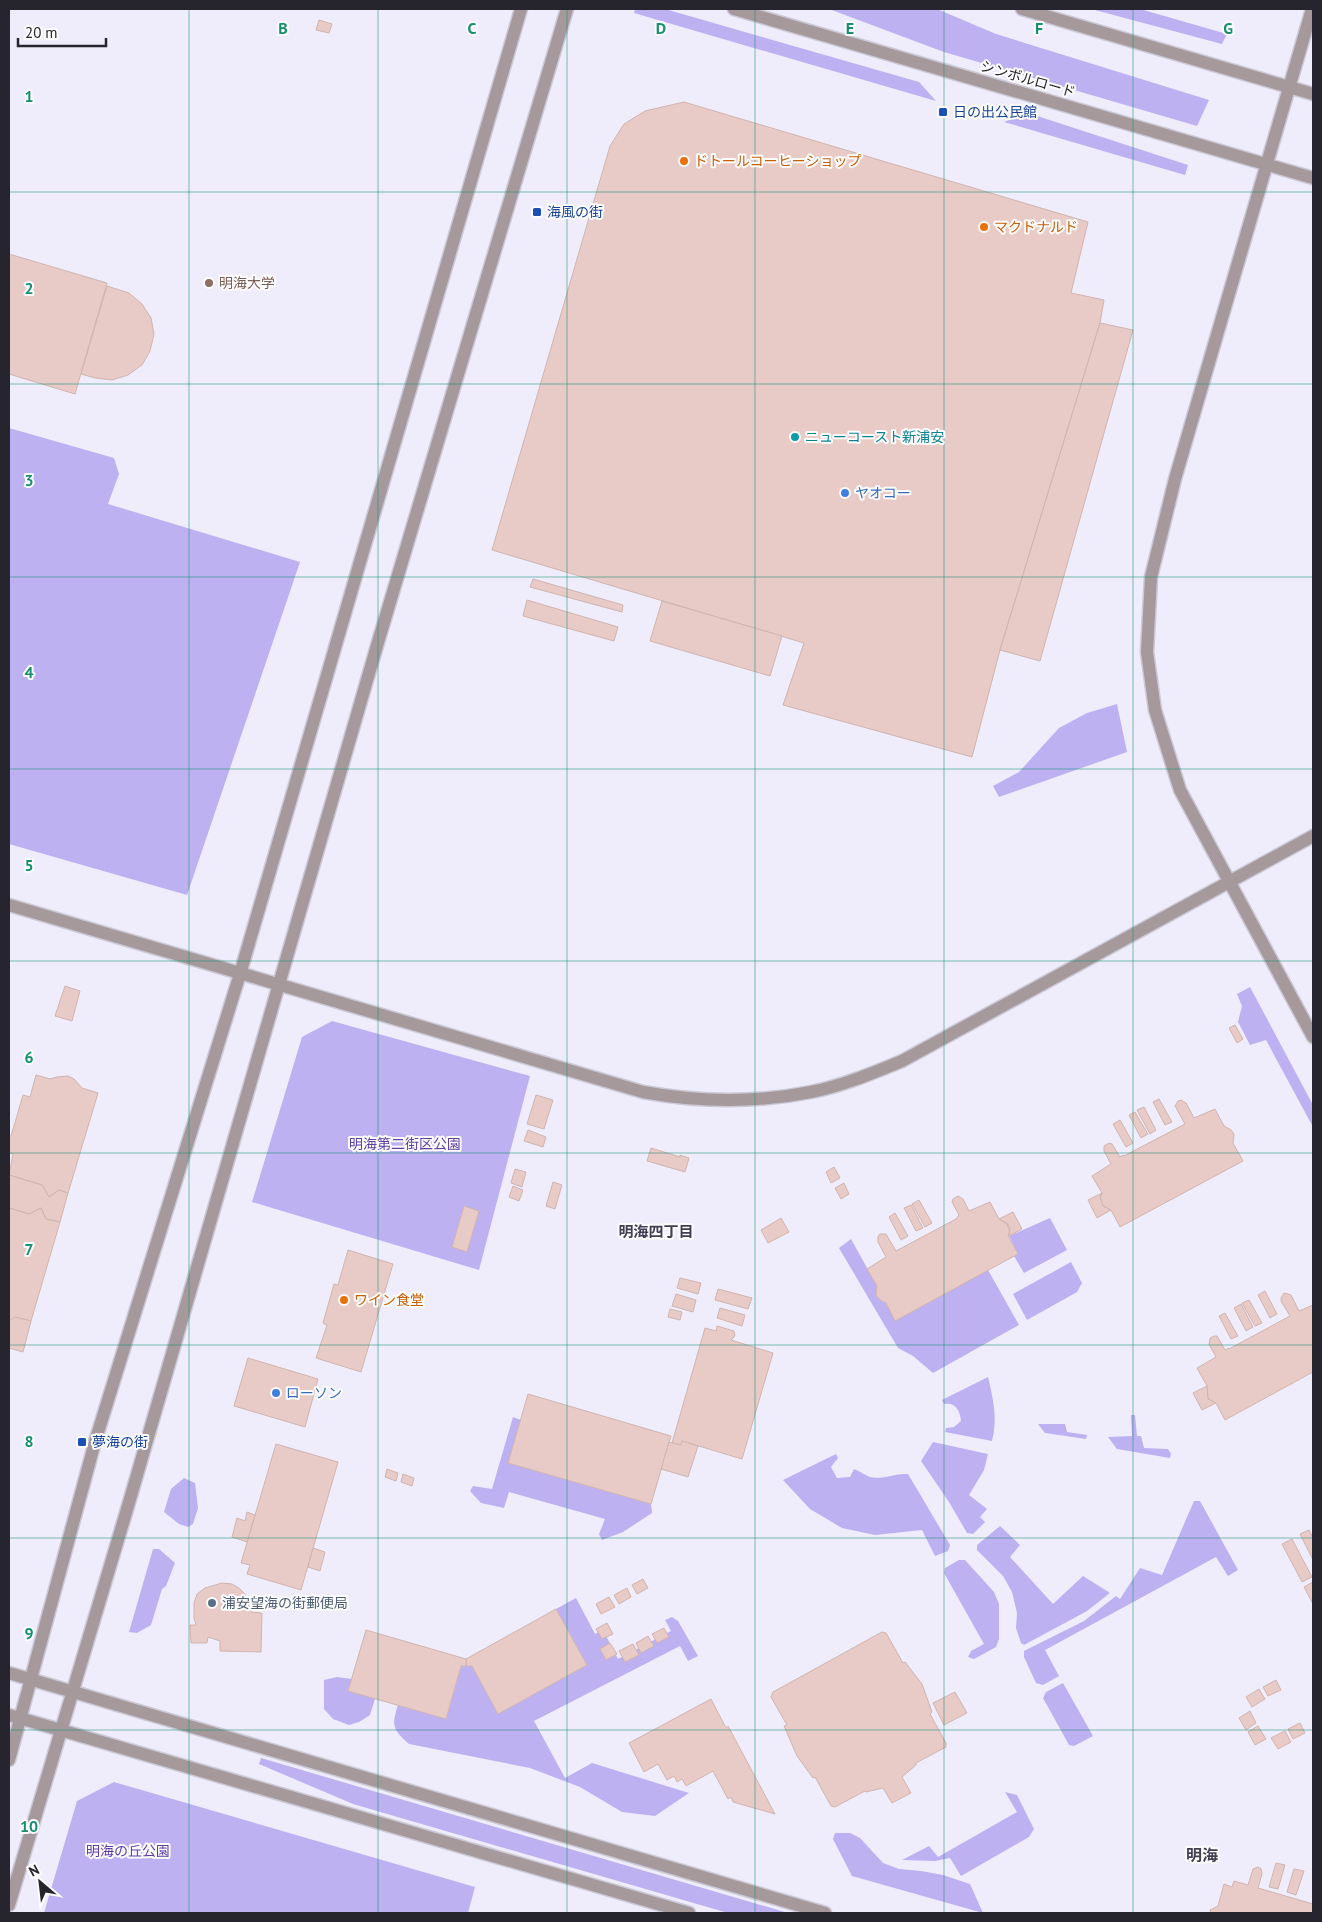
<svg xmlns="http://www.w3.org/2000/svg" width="1322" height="1922" viewBox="0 0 1322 1922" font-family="'PT Sans','Noto Sans JP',sans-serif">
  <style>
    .green { fill: #bdb1f2 }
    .building { fill: #e8cbc7; stroke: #d0b4af }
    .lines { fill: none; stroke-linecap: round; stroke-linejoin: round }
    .minor-casing { stroke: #cbc9d6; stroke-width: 15 }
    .minor { stroke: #a5999c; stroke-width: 12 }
    .grid { fill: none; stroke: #168e71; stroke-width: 1; stroke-opacity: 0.55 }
    .transit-dot { fill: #1a4fb4; stroke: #fcfcfc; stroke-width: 2 }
    .food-dot { fill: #e8710a; stroke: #fcfcfc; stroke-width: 2 }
    .education-dot { fill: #8d6e63; stroke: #fcfcfc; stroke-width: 2 }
    .culture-dot { fill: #0f9aa8; stroke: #fcfcfc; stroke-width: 2 }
    .shop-dot { fill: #3f7fe0; stroke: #fcfcfc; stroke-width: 2 }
    .service-dot { fill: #5c6f8a; stroke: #fcfcfc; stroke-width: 2 }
    .labels { text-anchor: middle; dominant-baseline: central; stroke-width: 4; stroke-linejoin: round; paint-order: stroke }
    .street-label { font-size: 14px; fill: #26242d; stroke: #fcfcfc }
    .transit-label { font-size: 14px; fill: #164399; stroke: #fcfcfc; text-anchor: start }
    .food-label { font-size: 14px; fill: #c56008; stroke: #fcfcfc; text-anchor: start }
    .education-label { font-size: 14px; fill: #785e54; stroke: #fcfcfc; text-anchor: start }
    .culture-label { font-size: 14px; fill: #0d838f; stroke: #fcfcfc; text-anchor: start }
    .shop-label { font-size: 14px; fill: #366cbe; stroke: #fcfcfc; text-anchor: start }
    .park-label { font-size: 14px; fill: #5d3fa7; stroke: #fcfcfc }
    .service-label { font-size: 14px; fill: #4e5e75; stroke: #fcfcfc; text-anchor: start }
    .neighbourhood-label { font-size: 15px; font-weight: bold; fill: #423f53; stroke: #fcfcfc }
    .quarter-label { font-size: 16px; font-weight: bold; fill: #423f53; stroke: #fcfcfc }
    .grid-label { font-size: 16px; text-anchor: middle; font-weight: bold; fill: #168e71; stroke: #fcfcfc; stroke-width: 4; stroke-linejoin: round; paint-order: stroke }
  </style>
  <rect width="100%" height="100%" fill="#efedfb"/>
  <g class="green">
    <path d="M 635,9 L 665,9 L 919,82 L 936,101 L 634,13 Z"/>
    <path d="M 829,9 L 937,9 L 996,34 L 1209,100 L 1197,126 L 944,52 Z"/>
    <path d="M 1091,9 L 1140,9 L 1227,34 L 1222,44 Z"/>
    <path d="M 1028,113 L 1188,165 L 1185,175 L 1004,122 Z"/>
    <path d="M 9,428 L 114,458 L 119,474 L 108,504 L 300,562 L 187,895 L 9,844 Z"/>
    <path d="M 1117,704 L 1127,752 L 999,797 L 993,786 L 1019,772 L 1059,728 L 1087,713 Z"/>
    <path d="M 1250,987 L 1313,1105 L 1313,1127 L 1266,1040 L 1250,1045 L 1238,1022 L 1242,1006 L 1237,994 Z"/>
    <path d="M 332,1021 L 530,1076 L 479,1270 L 252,1202 L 302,1037 Z"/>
    <path d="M 1050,1218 L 1067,1250 L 1024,1273 L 1014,1256 L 1018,1254 L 1009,1236 Z"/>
    <path d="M 851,1239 L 877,1286 C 875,1294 878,1301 886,1303 L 988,1270 L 1019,1325 L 933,1373 L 913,1356 L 898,1348 L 839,1248 Z"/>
    <path d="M 1071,1262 L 1082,1283 L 1077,1292 L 1027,1320 L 1013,1294 Z"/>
    <path d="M 988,1377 C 993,1398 998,1418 992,1441 L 945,1432 L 946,1428 L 954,1427 L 961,1421 C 960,1411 956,1402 944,1404 L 942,1400 Z"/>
    <path d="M 1131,1415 L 1135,1415 L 1137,1436 L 1141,1436 L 1144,1448 L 1168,1449 L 1171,1454 L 1170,1458 L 1117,1449 L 1108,1437 L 1132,1436 Z"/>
    <path d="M 513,1417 L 521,1420 L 508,1463 L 651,1504 L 652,1513 L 623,1532 L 602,1540 L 599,1534 L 605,1519 L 509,1492 L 504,1508 L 481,1503 L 470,1491 L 473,1486 L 492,1489 Z"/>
    <path d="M 1038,1424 L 1065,1424 L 1067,1432 L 1087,1435 L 1086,1439 L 1045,1433 Z"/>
    <path d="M 933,1442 L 988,1454 L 984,1470 L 969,1495 L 987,1509 L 980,1517 L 985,1522 L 973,1534 L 967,1533 L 949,1502 L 921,1461 Z"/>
    <path d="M 836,1454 L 838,1458 L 831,1467 L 837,1478 L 850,1477 L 854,1469 C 859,1471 865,1475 870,1477 C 882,1480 895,1473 908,1474 L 950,1545 L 948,1551 L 935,1556 L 922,1530 L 875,1535 L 842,1528 L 810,1509 L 783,1480 Z"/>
    <path d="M 184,1478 L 195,1483 L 198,1508 L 193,1524 L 188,1527 L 179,1524 L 164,1512 L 171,1489 Z"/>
    <path d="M 1194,1501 L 1200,1501 L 1238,1570 L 1228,1576 L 1216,1557 L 1045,1650 L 1059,1676 L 1043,1685 L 1036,1683 L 1024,1657 L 1024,1651 L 1084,1621 L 1116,1596 L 1120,1599 L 1140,1568 L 1162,1575 Z"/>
    <path d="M 1000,1526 L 1020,1545 L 1010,1557 L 1053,1604 L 1083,1576 L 1110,1593 L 1087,1611 L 1024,1645 L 1021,1643 L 1016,1628 L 1017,1613 L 1012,1592 L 1003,1576 L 977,1550 L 977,1545 Z"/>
    <path d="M 153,1549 L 159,1549 L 175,1563 L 166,1586 L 162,1589 L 151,1625 L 137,1633 L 129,1632 Z"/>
    <path d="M 959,1560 L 965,1560 L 994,1592 L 999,1604 L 999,1639 L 996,1647 L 974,1659 L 968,1657 L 971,1651 L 984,1644 L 944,1573 L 945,1568 Z"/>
    <path d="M 576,1598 L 595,1634 L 603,1630 L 618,1659 L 671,1631 L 665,1620 L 672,1617 L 678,1621 L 698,1656 L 688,1661 L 680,1646 L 534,1721 L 565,1778 L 592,1763 L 689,1793 L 655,1816 L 622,1812 L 580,1787 L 530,1768 L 409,1744 C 393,1730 391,1726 398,1705 L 446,1719 L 461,1666 L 472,1666 L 498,1714 L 587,1665 L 556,1609 Z"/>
    <path d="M 337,1677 L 352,1679 L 349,1691 L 375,1699 L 370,1715 L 359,1722 L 349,1725 L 333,1719 L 324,1709 L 324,1680 Z"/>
    <path d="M 1063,1683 L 1093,1736 L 1074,1746 L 1069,1745 L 1043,1698 L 1046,1692 Z"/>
    <path d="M 261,1758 L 788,1913 L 728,1913 L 353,1804 L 259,1764 Z"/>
    <path d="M 114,1782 L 475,1887 L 468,1913 L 44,1913 L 77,1801 Z"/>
    <path d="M 1005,1792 L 1017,1795 L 1034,1829 L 1029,1837 L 961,1876 L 950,1858 L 935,1861 L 902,1860 L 929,1846 L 938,1857 L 1017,1812 Z"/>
    <path d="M 835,1833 L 850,1833 L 860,1838 L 883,1863 L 899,1869 L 921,1871 L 943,1875 L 970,1884 L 983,1913 L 852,1876 L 833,1839 Z"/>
  </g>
  <g class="building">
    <path d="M 319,20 L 332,24 L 329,33 L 316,30 Z"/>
    <path d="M 684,102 L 1088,222 L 1071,293 L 1104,300 L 1100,323 L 1000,650 L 972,757 L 783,705 L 804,643 L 492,550 L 610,146 L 624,124 L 645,111 Z"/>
    <path d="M 9,254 L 107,283 L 75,394 L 9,374 Z"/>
    <path d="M 107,286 L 129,293 L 142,304 L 151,318 L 154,334 L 150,351 L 142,365 L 128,375 L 112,380 L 95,378 L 81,374 Z"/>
    <path d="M 1100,323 L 1133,330 L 1040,661 L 1000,650 Z"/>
    <path d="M 533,579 L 623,605 L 622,612 L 530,587 Z"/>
    <path d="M 527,600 L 618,627 L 614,641 L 523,616 Z"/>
    <path d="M 662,601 L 782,636 L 770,676 L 650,641 Z"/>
    <path d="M 65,986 L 80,991 L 72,1021 L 55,1016 Z"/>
    <path d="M 1235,1025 L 1243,1039 L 1237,1043 L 1229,1028 Z"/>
    <path d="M 36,1075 L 50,1079 L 57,1077 L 68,1076 L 74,1079 L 82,1088 L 98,1093 L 68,1193 L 59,1190 L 49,1197 L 42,1185 L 9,1175 L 13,1154 L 9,1153 L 9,1136 L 11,1136 L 23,1095 L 30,1097 Z"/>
    <path d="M 536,1095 L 553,1100 L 544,1129 L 527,1124 Z"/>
    <path d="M 1159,1099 L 1172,1122 L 1165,1125 L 1153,1102 Z"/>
    <path d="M 1181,1100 L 1186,1103 L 1194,1118 L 1215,1109 L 1224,1126 L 1231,1130 L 1234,1134 L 1233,1143 L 1243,1161 L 1120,1227 L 1111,1210 L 1103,1206 L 1100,1197 L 1102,1193 L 1092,1176 L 1111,1164 L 1104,1151 L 1104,1146 L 1109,1143 L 1112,1144 L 1120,1157 L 1123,1155 L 1124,1156 L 1185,1124 L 1175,1106 L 1178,1101 Z"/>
    <path d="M 1144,1107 L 1156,1130 L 1150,1134 L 1137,1110 Z"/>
    <path d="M 1135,1112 L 1148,1134 L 1141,1138 L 1129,1115 Z"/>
    <path d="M 1120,1120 L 1133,1143 L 1126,1147 L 1113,1124 Z"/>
    <path d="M 528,1130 L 546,1137 L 543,1147 L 524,1141 Z"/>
    <path d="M 651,1148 L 680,1157 L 680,1155 L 689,1158 L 685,1172 L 647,1161 Z"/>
    <path d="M 834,1167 L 840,1178 L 831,1183 L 826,1172 Z"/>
    <path d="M 515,1169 L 526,1172 L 522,1187 L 511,1183 Z"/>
    <path d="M 9,1175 L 42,1185 L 49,1197 L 59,1190 L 68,1193 L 60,1222 L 46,1219 L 41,1208 L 29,1214 L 9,1208 Z"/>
    <path d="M 553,1182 L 562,1185 L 555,1209 L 546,1206 Z"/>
    <path d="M 844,1183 L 849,1194 L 841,1199 L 835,1188 Z"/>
    <path d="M 513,1186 L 523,1190 L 519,1201 L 509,1197 Z"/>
    <path d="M 1102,1193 L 1100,1197 L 1103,1206 L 1111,1210 L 1097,1218 L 1088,1200 Z"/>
    <path d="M 958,1196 L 963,1199 L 969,1211 L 990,1202 L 999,1219 L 1007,1224 L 1010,1232 L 1008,1236 L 1018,1254 L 895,1321 L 886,1303 L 879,1299 L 876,1295 L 877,1286 L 867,1269 L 886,1257 L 878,1242 L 878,1236 L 880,1234 L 886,1234 L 896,1251 L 956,1219 L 959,1215 L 952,1202 L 953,1199 Z"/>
    <path d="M 919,1200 L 932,1223 L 925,1227 L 912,1204 Z"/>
    <path d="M 911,1205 L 923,1228 L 916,1231 L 904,1208 Z"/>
    <path d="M 464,1206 L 479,1211 L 467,1252 L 452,1247 Z"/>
    <path d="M 9,1208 L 29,1214 L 41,1208 L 46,1219 L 60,1222 L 31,1321 L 15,1317 L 9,1321 Z"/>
    <path d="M 1013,1212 L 1022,1229 L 1009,1236 L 1010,1228 L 1007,1223 L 999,1219 Z"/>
    <path d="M 895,1213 L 908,1236 L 901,1240 L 889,1217 Z"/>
    <path d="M 781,1218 L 789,1232 L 768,1243 L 761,1230 Z"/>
    <path d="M 348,1250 L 393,1264 L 361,1372 L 316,1358 L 327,1325 L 323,1323 L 334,1284 L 338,1285 Z"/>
    <path d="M 680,1278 L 701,1283 L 698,1294 L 677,1288 Z"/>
    <path d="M 718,1289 L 752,1298 L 748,1309 L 715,1300 Z"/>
    <path d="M 1265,1291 L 1277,1314 L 1270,1318 L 1258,1295 Z"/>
    <path d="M 1284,1293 L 1291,1295 L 1299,1311 L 1313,1305 L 1313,1372 L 1225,1420 L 1216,1403 L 1208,1399 L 1207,1386 L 1197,1368 L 1216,1357 L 1209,1344 L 1210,1338 L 1214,1336 L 1217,1336 L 1225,1350 L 1229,1348 L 1229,1349 L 1290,1316 L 1281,1301 L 1281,1298 Z"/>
    <path d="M 676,1294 L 696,1300 L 693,1312 L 672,1306 Z"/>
    <path d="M 1249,1300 L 1262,1323 L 1255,1326 L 1242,1303 Z"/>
    <path d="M 1241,1304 L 1253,1327 L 1246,1331 L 1234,1308 Z"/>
    <path d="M 720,1308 L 745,1315 L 742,1326 L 717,1318 Z"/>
    <path d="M 670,1309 L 682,1312 L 680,1320 L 668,1317 Z"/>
    <path d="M 1225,1313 L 1238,1336 L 1231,1339 L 1219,1316 Z"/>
    <path d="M 15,1317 L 31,1321 L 23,1352 L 9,1348 L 9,1321 Z"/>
    <path d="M 717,1326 L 734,1331 L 735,1336 L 731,1340 L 773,1353 L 742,1459 L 682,1441 L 681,1445 L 672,1443 L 705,1328 L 716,1331 Z"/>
    <path d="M 248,1358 L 318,1379 L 305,1427 L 234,1406 Z"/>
    <path d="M 1207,1386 L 1208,1399 L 1216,1403 L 1202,1410 L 1193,1393 Z"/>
    <path d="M 528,1394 L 671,1436 L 651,1504 L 508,1463 Z"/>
    <path d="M 682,1441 L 698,1446 L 688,1477 L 661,1469 L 669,1442 L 681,1445 Z"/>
    <path d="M 276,1444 L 338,1462 L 301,1590 L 247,1574 L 250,1565 L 241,1563 Z"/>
    <path d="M 387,1469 L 398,1473 L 396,1481 L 385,1477 Z"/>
    <path d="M 403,1474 L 414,1478 L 412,1486 L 401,1482 Z"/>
    <path d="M 247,1512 L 255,1515 L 247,1542 L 232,1537 L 237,1518 L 245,1521 Z"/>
    <path d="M 1309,1530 L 1313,1538 L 1313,1560 L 1300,1534 Z"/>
    <path d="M 1292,1539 L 1312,1577 L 1302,1582 L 1282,1544 Z"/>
    <path d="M 313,1548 L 325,1552 L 320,1571 L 308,1567 Z"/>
    <path d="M 643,1579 L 648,1588 L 637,1594 L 632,1585 Z"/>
    <path d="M 1313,1582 L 1313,1604 L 1304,1587 Z"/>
    <path d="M 222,1583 L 232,1584 L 239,1588 L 245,1594 L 251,1612 L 262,1613 L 261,1652 L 220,1651 L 220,1641 L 208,1637 L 207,1643 L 191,1643 L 190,1625 L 196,1625 L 194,1618 L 194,1603 L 197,1594 L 205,1588 Z"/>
    <path d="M 627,1588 L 631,1597 L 619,1604 L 614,1595 Z"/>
    <path d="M 609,1597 L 615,1607 L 601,1614 L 596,1604 Z"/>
    <path d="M 556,1609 L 587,1665 L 498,1714 L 472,1666 L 466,1666 L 466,1659 Z"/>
    <path d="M 607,1623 L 613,1634 L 602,1639 L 596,1629 Z"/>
    <path d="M 664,1628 L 669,1637 L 657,1643 L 652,1634 Z"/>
    <path d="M 366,1630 L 466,1659 L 466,1666 L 461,1666 L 446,1719 L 348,1691 Z"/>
    <path d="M 882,1632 L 886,1633 L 903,1663 L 905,1662 L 922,1684 L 932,1712 L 930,1714 L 946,1743 L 946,1747 L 916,1763 L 916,1765 L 902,1777 L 911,1793 L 892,1803 L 883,1788 L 866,1792 L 865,1791 L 835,1807 L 831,1806 L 815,1777 L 813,1778 L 797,1756 L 784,1726 L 787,1725 L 771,1697 L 773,1692 Z"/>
    <path d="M 648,1636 L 654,1646 L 641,1653 L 636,1643 Z"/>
    <path d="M 610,1643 L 617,1654 L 606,1660 L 600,1649 Z"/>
    <path d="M 633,1644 L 639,1655 L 625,1662 L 619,1651 Z"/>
    <path d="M 1276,1680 L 1281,1690 L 1268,1696 L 1263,1687 Z"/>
    <path d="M 1259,1689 L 1265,1699 L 1252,1707 L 1246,1697 Z"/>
    <path d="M 955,1692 L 967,1713 L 944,1725 L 933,1703 Z"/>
    <path d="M 711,1699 L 726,1728 L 728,1726 L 775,1814 L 733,1802 L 731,1797 L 728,1799 L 713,1771 L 686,1786 L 682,1779 L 677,1782 L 674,1776 L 667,1780 L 658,1764 L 644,1772 L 629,1743 Z"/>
    <path d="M 1250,1711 L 1256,1723 L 1246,1730 L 1239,1718 Z"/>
    <path d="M 1300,1723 L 1305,1733 L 1293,1739 L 1288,1729 Z"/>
    <path d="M 1258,1726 L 1266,1739 L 1255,1745 L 1248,1732 Z"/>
    <path d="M 1285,1731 L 1291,1742 L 1278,1749 L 1271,1738 Z"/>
    <path d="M 1276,1863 L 1285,1865 L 1278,1889 L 1269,1887 Z"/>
    <path d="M 1258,1867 L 1261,1869 L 1262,1874 L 1258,1888 L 1313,1904 L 1313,1913 L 1211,1913 L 1210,1910 L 1218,1906 L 1224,1884 L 1232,1887 L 1234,1881 L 1248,1885 L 1253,1869 Z"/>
    <path d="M 1294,1869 L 1304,1871 L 1296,1895 L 1287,1892 Z"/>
  </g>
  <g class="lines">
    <defs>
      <g id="minor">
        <path d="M 734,9 L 1313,178"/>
        <path d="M 1022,9 L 1313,94"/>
        <path d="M 1312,9 L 1175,479 L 1151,577 L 1147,652 L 1155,710 L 1180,790 L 1313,1037"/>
        <path d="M 9,905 L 643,1092 C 698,1102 756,1103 811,1092 C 842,1086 873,1073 902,1061 L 1313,836"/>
        <path d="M 9,1673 L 825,1913"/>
        <path d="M 9,1715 L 689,1913"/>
        <path d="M 9,1760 L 95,1442 L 240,974 L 521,9"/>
        <path d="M 9,1905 L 128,1506 L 376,649 L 567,9"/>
      </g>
    </defs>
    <use href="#minor" class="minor-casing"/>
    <use href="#minor" class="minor"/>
  </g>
  <path class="grid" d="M 189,9 L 189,1913M 378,9 L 378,1913M 567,9 L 567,1913M 755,9 L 755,1913M 944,9 L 944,1913M 1133,9 L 1133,1913M 9,192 L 1313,192M 9,384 L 1313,384M 9,577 L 1313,577M 9,769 L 1313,769M 9,961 L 1313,961M 9,1153 L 1313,1153M 9,1345 L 1313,1345M 9,1538 L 1313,1538M 9,1730 L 1313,1730"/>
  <g class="transit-dot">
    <rect x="938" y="107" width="10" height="10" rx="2.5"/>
    <rect x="532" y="207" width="10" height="10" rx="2.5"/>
    <rect x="77" y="1437" width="10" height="10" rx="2.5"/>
  </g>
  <g class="food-dot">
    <circle cx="684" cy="161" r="5"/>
    <circle cx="984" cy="227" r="5"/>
    <circle cx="344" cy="1300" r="5"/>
  </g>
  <circle class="education-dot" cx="209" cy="283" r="5"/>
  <circle class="culture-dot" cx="795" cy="437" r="5"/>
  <g class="shop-dot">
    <circle cx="845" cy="493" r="5"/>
    <circle cx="276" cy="1393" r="5"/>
  </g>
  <circle class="service-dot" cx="212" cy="1603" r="5"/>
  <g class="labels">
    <g class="street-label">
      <text transform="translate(1028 79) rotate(16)">シンボルロード</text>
    </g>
    <g class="transit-label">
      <text x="953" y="112">日の出公民館</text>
      <text x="547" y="212">海風の街</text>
      <text x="92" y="1442">夢海の街</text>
    </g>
    <g class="food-label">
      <text x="694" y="161">ドトールコーヒーショップ</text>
      <text x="994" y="227">マクドナルド</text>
      <text x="354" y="1300">ワイン食堂</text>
    </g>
    <g class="education-label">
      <text x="219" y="283">明海大学</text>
    </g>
    <g class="culture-label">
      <text x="805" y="437">ニューコースト新浦安</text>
    </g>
    <g class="shop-label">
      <text x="855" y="493">ヤオコー</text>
      <text x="286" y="1393">ローソン</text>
    </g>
    <g class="park-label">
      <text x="405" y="1144">明海第二街区公園</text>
      <text x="128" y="1851">明海の丘公園</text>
    </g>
    <g class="service-label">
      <text x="222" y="1603">浦安望海の街郵便局</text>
    </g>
    <g class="neighbourhood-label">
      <text x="656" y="1231">明海四丁目</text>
    </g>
    <g class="quarter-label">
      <text x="1202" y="1855">明海</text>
    </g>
  </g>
  <g class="grid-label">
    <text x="283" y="34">B</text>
    <text x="472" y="34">C</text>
    <text x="661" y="34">D</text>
    <text x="850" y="34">E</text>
    <text x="1039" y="34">F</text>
    <text x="1228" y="34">G</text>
    <text x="29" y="102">1</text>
    <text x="29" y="294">2</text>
    <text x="29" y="486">3</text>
    <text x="29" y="678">4</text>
    <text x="29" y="871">5</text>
    <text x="29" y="1063">6</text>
    <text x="29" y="1255">7</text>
    <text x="29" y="1447">8</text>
    <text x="29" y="1639">9</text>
    <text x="29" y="1832">10</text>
  </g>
  <rect width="1322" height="1922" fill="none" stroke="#26242d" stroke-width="20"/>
  <g transform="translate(40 1882) rotate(332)" stroke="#fcfcfc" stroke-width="4" paint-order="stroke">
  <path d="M0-4L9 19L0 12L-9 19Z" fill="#26242d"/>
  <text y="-8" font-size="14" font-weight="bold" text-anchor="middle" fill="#26242d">N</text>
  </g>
  <path d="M18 38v8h88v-8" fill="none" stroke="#26242d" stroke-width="2.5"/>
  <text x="25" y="38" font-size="15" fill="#26242d" stroke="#fcfcfc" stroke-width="4" paint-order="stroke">20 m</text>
</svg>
